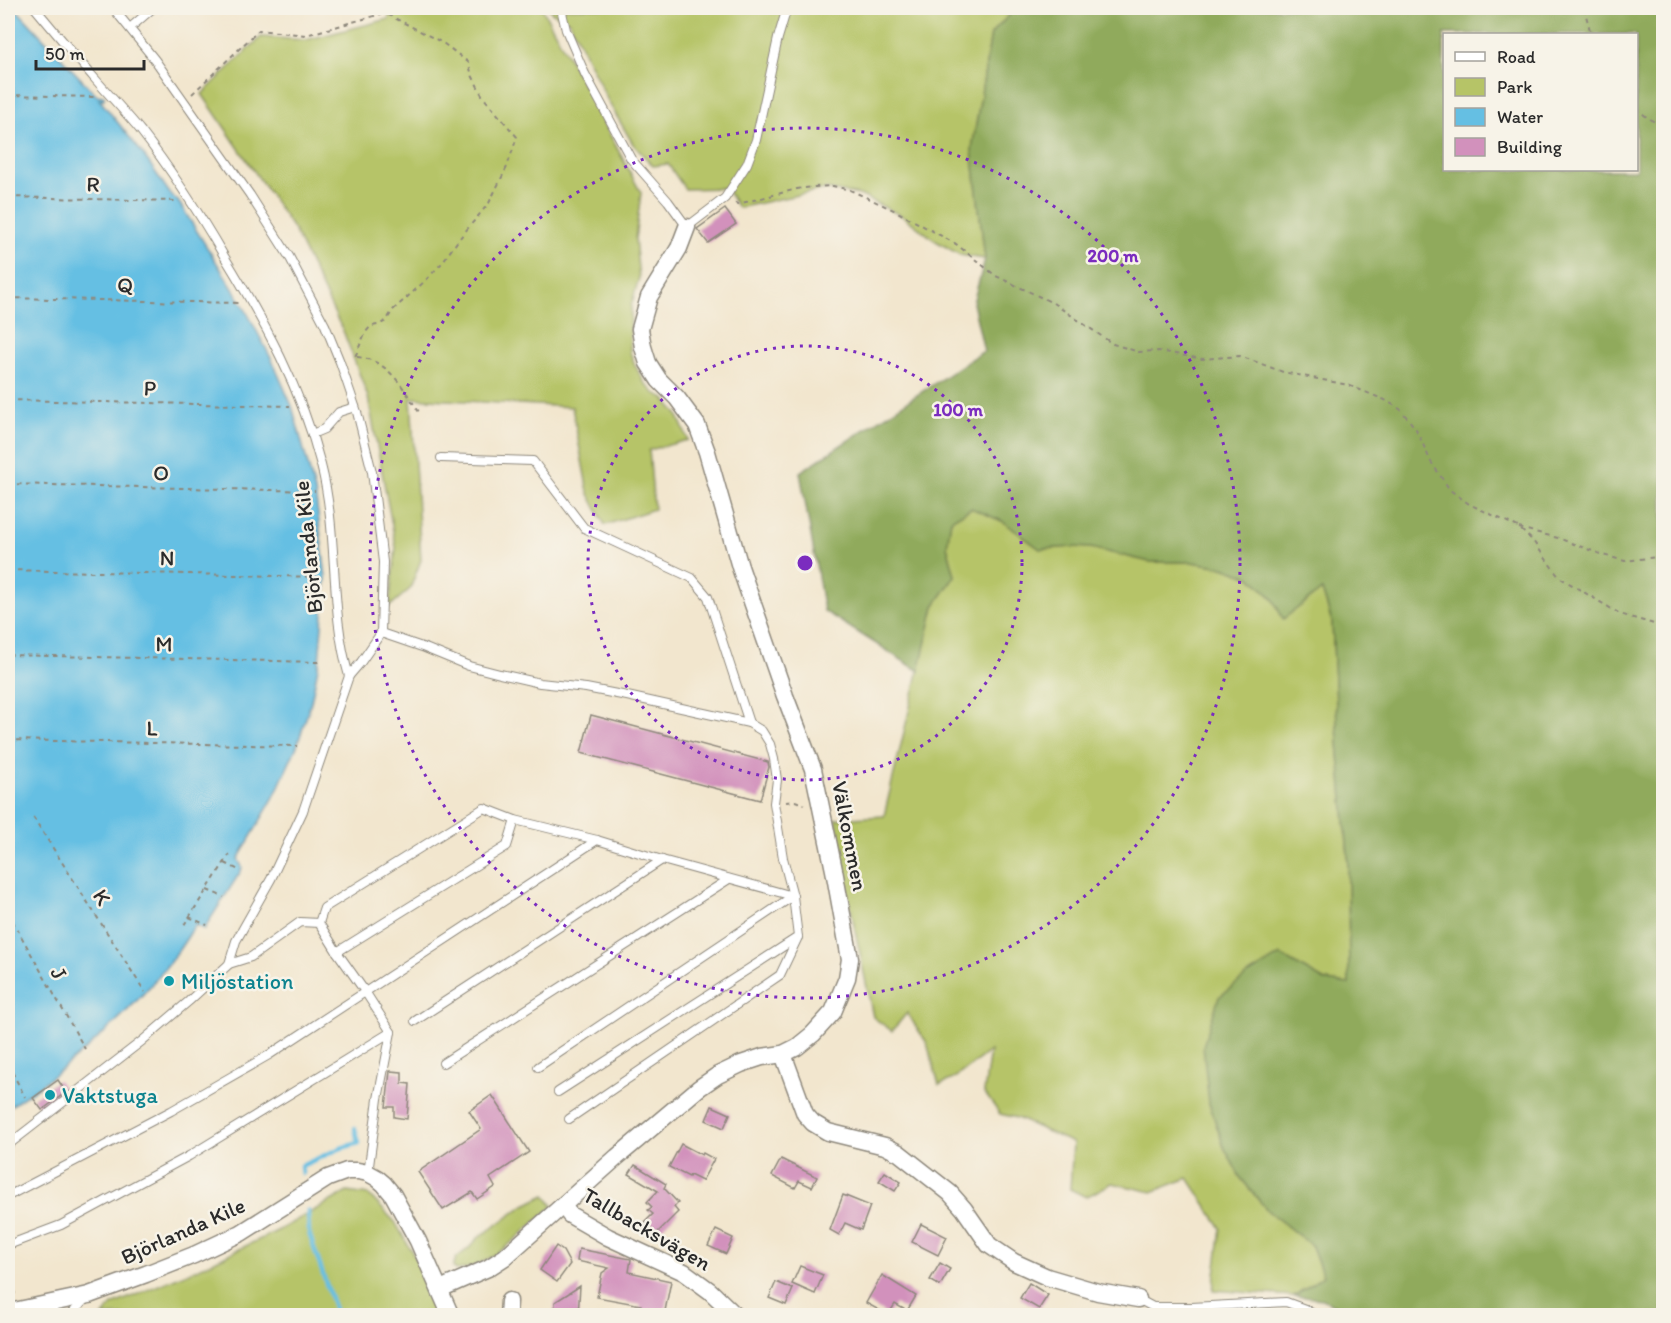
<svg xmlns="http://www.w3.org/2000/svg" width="1671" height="1323" viewBox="0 0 1671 1323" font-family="Itim,sans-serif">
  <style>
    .green { fill: #b6c467; stroke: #707849; stroke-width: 1.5 }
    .forest { fill: #90aa5c; stroke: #5e6a44; stroke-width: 1.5; fill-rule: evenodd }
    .water { fill: #65bfe3; stroke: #487587; stroke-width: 1.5 }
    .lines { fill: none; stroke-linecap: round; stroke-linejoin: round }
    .stream { stroke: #65bfe3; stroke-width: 4.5 }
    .building { fill: #d291bc }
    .service-casing { stroke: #8e887c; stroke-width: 10 }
    .minor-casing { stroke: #8e887c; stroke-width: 19 }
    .path { stroke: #8e887c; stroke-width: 2; stroke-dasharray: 4.5 4.5; stroke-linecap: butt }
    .service { stroke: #fff; stroke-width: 8 }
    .minor { stroke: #fff; stroke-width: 16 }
    .ring { fill: none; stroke: #7b2cbf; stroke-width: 3; stroke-dasharray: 3 6 }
    .culture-dot { fill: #0f9aa8; stroke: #f7f3e8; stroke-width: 2 }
    .labels { text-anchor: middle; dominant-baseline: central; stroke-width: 5; stroke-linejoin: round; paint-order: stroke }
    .street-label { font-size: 22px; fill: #2b2b2b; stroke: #f7f3e8 }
    .culture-label { font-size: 22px; fill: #0d838f; stroke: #f7f3e8; text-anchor: start }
    .centre { fill: #7b2cbf; stroke: #f7f3e8; stroke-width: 3 }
    .ring-label { font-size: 18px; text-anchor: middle; font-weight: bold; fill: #7b2cbf; stroke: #f7f3e8; stroke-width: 5; stroke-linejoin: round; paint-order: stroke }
  </style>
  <rect width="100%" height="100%" fill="#f7f3e8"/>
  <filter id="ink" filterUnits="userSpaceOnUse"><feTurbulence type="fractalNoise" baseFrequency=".0167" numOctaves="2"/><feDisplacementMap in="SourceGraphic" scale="12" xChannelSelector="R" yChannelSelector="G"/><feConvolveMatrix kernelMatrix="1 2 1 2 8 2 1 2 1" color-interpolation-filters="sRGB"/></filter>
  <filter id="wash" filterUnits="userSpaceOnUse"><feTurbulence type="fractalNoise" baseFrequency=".008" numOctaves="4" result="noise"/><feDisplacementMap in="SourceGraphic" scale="24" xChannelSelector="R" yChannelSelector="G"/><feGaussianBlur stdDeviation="1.35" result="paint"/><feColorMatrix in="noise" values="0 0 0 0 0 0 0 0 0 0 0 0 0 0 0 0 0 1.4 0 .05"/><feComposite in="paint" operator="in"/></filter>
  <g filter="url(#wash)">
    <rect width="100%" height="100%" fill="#f2e6ce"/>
    <g class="green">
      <path d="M 389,8 L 542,8 L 641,193 L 635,239 L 639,278 L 631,306 L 630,352 L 635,365 L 644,382 L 654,393 L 663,397 L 677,414 L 688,440 L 649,450 L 654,509 L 605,525 L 588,492 L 572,407 L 411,398 L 421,560 L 410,589 L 389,607 L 396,547 L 368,397 L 344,333 L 294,230 L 202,94 L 261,37 L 306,40 L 389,19 Z"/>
      <path d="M 549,8 L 1016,8 L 991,34 L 972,149 L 985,259 L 960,255 L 936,241 L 904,217 L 860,195 L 825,189 L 738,208 L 726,188 L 685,189 L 668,164 L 653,166 L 633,144 L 609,103 L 569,21 L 551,12 Z"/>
      <path d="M 971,508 L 1002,521 L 1040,549 L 1074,547 L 1091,548 L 1150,562 L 1192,562 L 1223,567 L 1251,577 L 1273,599 L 1283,618 L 1322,590 L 1332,622 L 1338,742 L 1348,855 L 1349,984 L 1325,981 L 1280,955 L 1209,1103 L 1224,1147 L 1240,1177 L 1268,1211 L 1312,1246 L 1323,1276 L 1294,1296 L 1213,1290 L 1221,1228 L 1188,1178 L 1152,1192 L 1112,1183 L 1086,1197 L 1070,1189 L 1073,1143 L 1017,1118 L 1000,1114 L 984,1092 L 990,1051 L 953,1079 L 939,1085 L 927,1043 L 907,1013 L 892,1031 L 873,1017 L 844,876 L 836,819 L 884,816 L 934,606 L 955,576 L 947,546 L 951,519 Z"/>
      <path d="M 347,1192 L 369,1195 L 395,1222 L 432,1287 L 443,1316 L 103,1316 L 112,1305 L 206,1265 L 277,1231 Z"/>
      <path d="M 545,1195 L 553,1206 C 529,1227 489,1269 456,1270 L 453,1267 L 456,1258 L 468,1249 L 478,1238 L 525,1205 Z"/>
    </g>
    <path class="forest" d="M 1016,8 L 1663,8 L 1663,1315 L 1353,1315 L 1323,1299 L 1294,1296 L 1323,1276 L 1312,1246 L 1268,1211 L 1240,1177 L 1224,1147 L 1209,1103 L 1203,1046 L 1219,997 L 1249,974 L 1280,955 L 1325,981 L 1349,984 L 1348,855 L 1338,742 L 1332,622 L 1322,590 L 1283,619 L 1273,599 L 1251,577 L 1223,567 L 1192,562 L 1150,562 L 1091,548 L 1074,547 L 1040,549 L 1002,521 L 971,508 L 951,520 L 947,546 L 955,576 L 934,606 L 919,671 L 824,611 L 800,472 L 984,351 L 973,303 L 985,259 L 972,149 L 991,34 ZM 1444,34 L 1636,34 L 1636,170 L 1444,170 Z"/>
    <path class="water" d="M 8,8 L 15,8 L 96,95 L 104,96 L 104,99 L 99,99 L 143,154 L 171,195 L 178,201 L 242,303 L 271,358 L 292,406 L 315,491 L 326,577 L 319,662 L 311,702 L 297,746 L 274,797 L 238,859 L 242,867 L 241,871 L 204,929 L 195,925 C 153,996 76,1063 8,1108 Z"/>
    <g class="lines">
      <g class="stream">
        <path d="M 302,1173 L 301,1166 L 341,1148 L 359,1143 L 355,1129"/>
        <path d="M 308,1211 L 309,1233 L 337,1316"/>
      </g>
    </g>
    <g id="blocks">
      <g class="building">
        <path d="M 725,209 L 736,224 L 708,243 L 697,229 Z"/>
        <path d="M 591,715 L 768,762 L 769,767 L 760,800 L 581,753 Z"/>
        <path d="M 390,1071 L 402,1072 L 402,1083 L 410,1084 L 407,1119 L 394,1117 L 394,1107 L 386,1107 Z"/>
        <path d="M 58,1080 L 66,1092 L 42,1110 L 33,1098 Z"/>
        <path d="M 492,1095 L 529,1152 L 490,1178 L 495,1187 L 477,1199 L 472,1192 L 443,1210 L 418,1172 L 481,1129 L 469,1111 Z"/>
        <path d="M 712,1106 L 730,1114 L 724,1128 L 706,1120 Z"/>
        <path d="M 681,1144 L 702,1155 L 703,1153 L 714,1159 L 702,1181 L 690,1175 L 689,1177 L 669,1167 Z"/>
        <path d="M 781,1159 L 817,1177 L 812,1187 L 799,1181 L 795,1188 L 772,1176 Z"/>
        <path d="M 635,1165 L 666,1184 L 664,1188 L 678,1203 L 674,1207 L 678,1212 L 656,1234 L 645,1222 L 653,1214 L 648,1210 L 652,1207 L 647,1202 L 658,1191 L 629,1174 Z"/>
        <path d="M 885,1172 L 901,1182 L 895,1191 L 879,1181 Z"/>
        <path d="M 843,1195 L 870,1206 L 861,1230 L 845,1223 L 839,1235 L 830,1230 Z"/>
        <path d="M 921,1224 L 947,1237 L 938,1255 L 912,1242 Z"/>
        <path d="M 716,1230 L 733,1238 L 726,1254 L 708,1246 Z"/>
        <path d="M 556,1246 L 563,1251 L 570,1264 L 557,1282 L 540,1270 Z"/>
        <path d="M 579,1249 L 631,1259 L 629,1272 L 671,1281 L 664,1316 L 654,1316 L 639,1312 L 641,1305 L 597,1297 L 602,1273 L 609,1268 L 577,1261 Z"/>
        <path d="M 940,1263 L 950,1269 L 940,1286 L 930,1280 Z"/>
        <path d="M 800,1266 L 823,1275 L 815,1294 L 792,1284 Z"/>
        <path d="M 882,1275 L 916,1296 L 907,1311 L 895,1304 L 888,1315 L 866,1303 Z"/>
        <path d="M 776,1282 L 793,1289 L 786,1305 L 769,1298 Z"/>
        <path d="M 1029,1283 L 1048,1295 L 1039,1309 L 1020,1298 Z"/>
        <path d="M 580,1286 L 578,1316 L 554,1316 L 555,1302 Z"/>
      </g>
    </g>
  </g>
  <g filter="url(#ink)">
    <use href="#blocks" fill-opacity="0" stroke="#8e887c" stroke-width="1.5"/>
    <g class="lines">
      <defs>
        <g id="service">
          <path d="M 113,8 L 155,60 L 250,195 L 290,258 L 325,325 L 340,362 L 357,412 L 372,472 L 383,562 L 381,633 L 361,662 L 349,676"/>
          <path d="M 561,8 L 566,30 L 585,74 L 631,159 L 668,201 L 687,227 L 725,198 L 747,164 L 756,140 L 778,38 L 787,8"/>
          <path d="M 130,28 L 153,8"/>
          <path d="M 312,434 L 324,429 L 339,412 L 355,407"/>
          <path d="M 381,633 L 425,648 L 469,666 L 500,674 L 540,683 L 586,688 L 627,696 L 749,723 L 708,597 L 692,578 L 584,528 L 533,461 L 441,458"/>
          <path d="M 319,923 L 324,908 L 484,808 L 515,820 L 597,840 L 662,860 L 793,896 L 798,937 L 558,1092"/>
          <path d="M 337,952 L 507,846 L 515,820"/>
          <path d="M 229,964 L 251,957 L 300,922 L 319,923 L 337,952 L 366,993 L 391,1032 L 378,1099 L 368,1173"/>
          <path d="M 415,1021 L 662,860"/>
          <path d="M 443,1063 L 729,879"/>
          <path d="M 538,1067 L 793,896 L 783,858 L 774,803 L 777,780 L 774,759 L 770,744 L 762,731 L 749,723"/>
          <path d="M 569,1119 L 780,975 L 798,937"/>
          <path d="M 8,1145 L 142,1041 L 189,1001 L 229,964 L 236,941 L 271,879 L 303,811 L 349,676 C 329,608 339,534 321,465 C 301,388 265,323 224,256 C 199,213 172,171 141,131 C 127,114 111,97 96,80 C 75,56 55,32 35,8"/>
          <path d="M 8,1196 L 171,1111 L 269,1055 L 597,840"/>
          <path d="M 8,1245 L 61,1225 L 189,1156 L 391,1032"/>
          <path d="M 1138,1299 L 1153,1307 L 1192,1307 L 1286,1302 L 1305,1309 L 1316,1316"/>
          <path d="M 70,1316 L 86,1298"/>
        </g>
        <g id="minor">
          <path d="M 783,1054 L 805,1114 L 813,1123 L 828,1132 L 885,1146 L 899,1153 L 950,1193 L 964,1209 L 989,1245 L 1014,1262 L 1047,1277 L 1098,1292 L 1138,1299"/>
          <path d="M 563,1206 L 570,1215 L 608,1237 L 684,1272 L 710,1291 L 736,1316"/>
          <path d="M 440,1289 L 488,1268 L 505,1257 L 617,1157 L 699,1088 L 718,1075 L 741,1064 L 762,1057 L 783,1054 L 797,1047 L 813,1034 L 833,1012 L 847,978 L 850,959 L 834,870 L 813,769 L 785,696 L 740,567 L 707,452 L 697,425 L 677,398 L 659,380 L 648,363 L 643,347 L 640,329 L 649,297 L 679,248 L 687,227"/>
          <path d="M 8,1310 L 14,1311 L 89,1295 L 146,1274 L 194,1255 L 241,1233 L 328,1178 L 347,1171 L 358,1171 L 368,1173 L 377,1178 L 384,1184 L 393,1195 L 418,1241 L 451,1316"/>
          <path d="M 508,1316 L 509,1301"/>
        </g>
      </defs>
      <use href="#service" class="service-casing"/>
      <use href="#minor" class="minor-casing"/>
      <g class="path">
        <path d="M 1584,8 L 1591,34"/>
        <path d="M 192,94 L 259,30 L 306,35 L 385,13 L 443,43 L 468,62 L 472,75 L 483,97 L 517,137 L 507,167 L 489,203 L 459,239 L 441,264 L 425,281 L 393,310 L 386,321 L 378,325 L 371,326 L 365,333 L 355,357"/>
        <path d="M 8,95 L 95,97"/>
        <path d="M 1636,108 L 1649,119 L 1664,126"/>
        <path d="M 8,197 L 176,201"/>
        <path d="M 735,203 L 738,204 L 797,189 L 813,187 L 833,186 L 850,190 L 896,211 L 956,244 L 996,276 L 1053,303 L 1113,344 L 1139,352 L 1159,351 L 1202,359 L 1240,356 L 1283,372 L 1348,385 L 1385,400 L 1400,409 L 1416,429 L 1431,462 L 1450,490 L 1469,504 L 1518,527 L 1533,541 L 1559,577 L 1620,614 L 1664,627"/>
        <path d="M 8,298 L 239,303"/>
        <path d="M 357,357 C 389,360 403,388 419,412"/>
        <path d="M 8,400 L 290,406"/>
        <path d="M 8,484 L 315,491"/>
        <path d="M 1519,528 L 1558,538 L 1603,555 L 1625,561 L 1664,556"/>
        <path d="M 8,570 L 323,577"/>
        <path d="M 8,655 L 319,662"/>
        <path d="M 8,740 L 297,746"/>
        <path d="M 786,802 L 795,801 L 804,804"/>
        <path d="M 33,817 L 145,992"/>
        <path d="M 225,863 L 241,871"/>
        <path d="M 207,890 L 224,897"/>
        <path d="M 8,913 L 85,1049"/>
        <path d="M 189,917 L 207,925"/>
        <path d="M 184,925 L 230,854"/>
        <path d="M 8,1064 L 25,1097"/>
        <path d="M 8,1275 L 15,1294"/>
      </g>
      <use href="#service" class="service"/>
      <use href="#minor" class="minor"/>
    </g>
  </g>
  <g class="ring">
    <circle cx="805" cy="563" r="217"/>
    <circle cx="805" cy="563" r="435"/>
  </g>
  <g class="culture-dot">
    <circle cx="169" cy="981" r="6"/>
    <circle cx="50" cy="1095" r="6"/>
  </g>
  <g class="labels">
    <g class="street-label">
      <text transform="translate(93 184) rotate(1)">R</text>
      <text transform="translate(125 285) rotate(1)">Q</text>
      <text transform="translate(150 388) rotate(1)">P</text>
      <text transform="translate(161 473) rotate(1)">O</text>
      <text transform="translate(308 547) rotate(-96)">Björlanda Kile</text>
      <text transform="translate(167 558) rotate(1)">N</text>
      <text transform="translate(164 644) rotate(1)">M</text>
      <text transform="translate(152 728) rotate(1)">L</text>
      <text transform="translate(850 836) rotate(79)">Välkommen</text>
      <text transform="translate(102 897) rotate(57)">K</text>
      <text transform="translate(59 973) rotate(60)">J</text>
      <text transform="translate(647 1229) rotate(30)">Tallbacksvägen</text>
      <text transform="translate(183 1231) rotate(-24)">Björlanda Kile</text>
    </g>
    <g class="culture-label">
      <text x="181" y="981">Miljöstation</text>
      <text x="62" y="1095">Vaktstuga</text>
    </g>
  </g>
  <circle cx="805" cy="563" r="9" class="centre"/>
  <g class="ring-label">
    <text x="1113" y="262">200 m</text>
    <text x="958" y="416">100 m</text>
  </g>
  <rect width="1671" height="1323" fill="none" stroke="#f7f3e8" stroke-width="30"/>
  <rect x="1443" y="33" width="195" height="138" fill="#f7f3e8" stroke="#a5a39c" stroke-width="1.5"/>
  <rect x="1455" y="52" width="30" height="9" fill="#ffffff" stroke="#a5a39c" stroke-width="1.5"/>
  <text x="1497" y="63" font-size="18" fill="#2b2b2b">Road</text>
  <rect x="1455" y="78" width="30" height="18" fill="#b6c467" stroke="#a5a39c" stroke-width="1.5"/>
  <text x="1497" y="93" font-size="18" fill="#2b2b2b">Park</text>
  <rect x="1455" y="108" width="30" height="18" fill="#65bfe3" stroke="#a5a39c" stroke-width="1.5"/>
  <text x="1497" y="123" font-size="18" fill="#2b2b2b">Water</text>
  <rect x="1455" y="138" width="30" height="18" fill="#d291bc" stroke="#a5a39c" stroke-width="1.5"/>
  <text x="1497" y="153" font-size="18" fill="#2b2b2b">Building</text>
  <path d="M36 60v9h108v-9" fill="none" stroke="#2b2b2b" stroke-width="3"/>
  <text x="45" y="60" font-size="18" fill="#2b2b2b" stroke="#f7f3e8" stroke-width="4.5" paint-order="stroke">50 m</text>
</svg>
